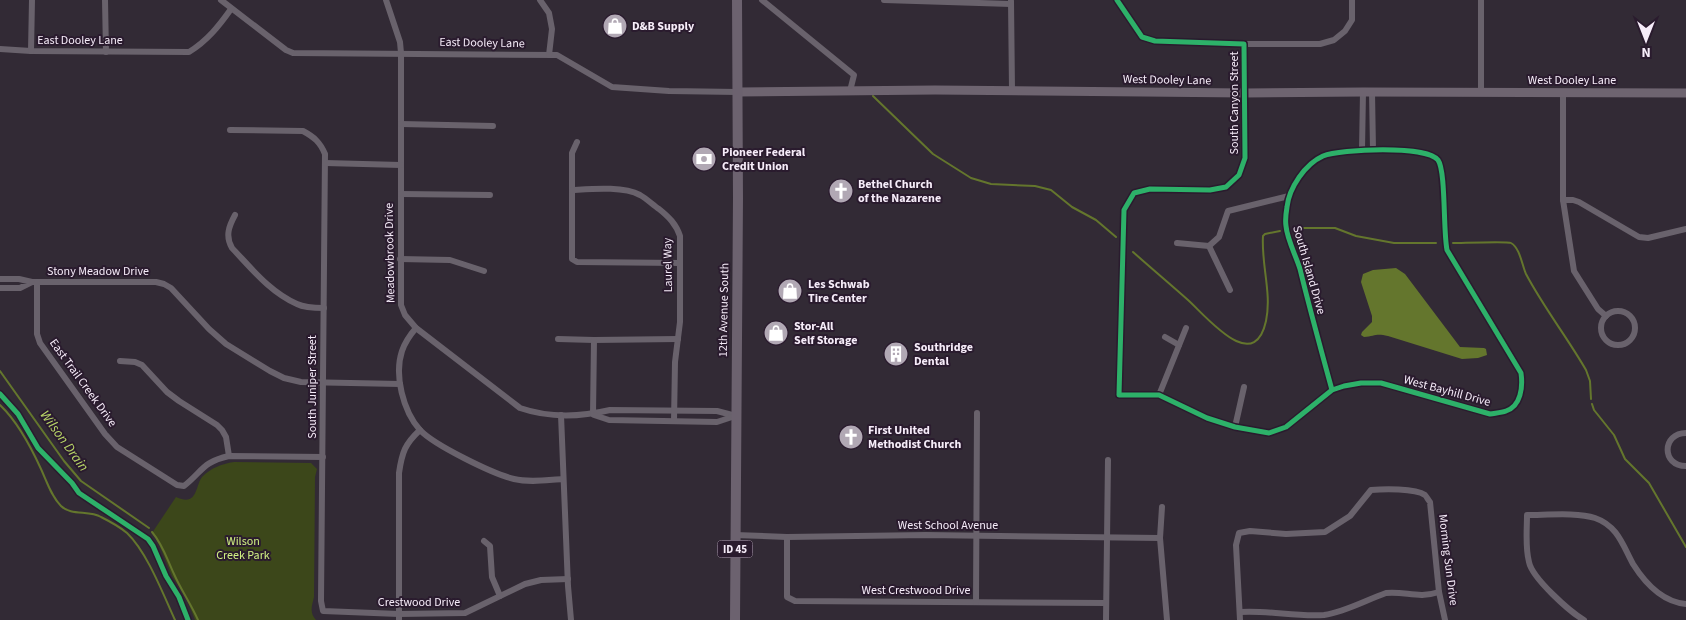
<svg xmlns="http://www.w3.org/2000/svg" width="1686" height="620" viewBox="0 0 1686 620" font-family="'Source Sans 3',sans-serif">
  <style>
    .green { fill: #3c471a }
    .water { fill: #64762d }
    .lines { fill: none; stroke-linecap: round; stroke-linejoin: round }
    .stream { stroke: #64762d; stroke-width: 2 }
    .street { stroke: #69626c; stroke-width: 6 }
    .secondary { stroke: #6e6470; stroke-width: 9 }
    .primary { stroke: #6c626f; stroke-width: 10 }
    .cycleway-casing { stroke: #2a1b2e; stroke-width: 8 }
    .cycleway { stroke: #2db169; stroke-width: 5 }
    .labels { text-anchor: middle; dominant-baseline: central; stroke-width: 4; stroke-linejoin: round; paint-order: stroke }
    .shield { fill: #2a1b2e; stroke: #b9adbc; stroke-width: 1 }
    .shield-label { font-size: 11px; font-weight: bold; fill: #f6ecf9 }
    .poi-label { font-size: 12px; font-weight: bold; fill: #f6ecf9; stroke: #2a1b2e; text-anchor: start }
    .street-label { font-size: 12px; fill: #f6ecf9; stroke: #2a1b2e }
    .park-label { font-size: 12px; fill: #d1f183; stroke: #2a1b2e }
    .water-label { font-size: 14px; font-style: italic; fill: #b7d567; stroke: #2a1b2e }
  </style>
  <rect width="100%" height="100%" fill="#322a35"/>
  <path class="green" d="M 234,462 L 311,463 L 317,469 L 315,477 L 314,597 C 312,606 309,612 316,620 L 195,620 L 186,597 L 172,576 L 156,537 L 152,533 L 176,497 C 198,507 195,486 202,477 C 211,468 221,464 234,462 Z"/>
  <path class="water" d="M 1396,268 L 1405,274 L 1460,347 L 1484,348 L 1486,349 L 1487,355 L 1478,358 L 1462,359 L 1388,336 C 1376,333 1375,336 1364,337 L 1361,335 L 1362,332 L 1372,322 L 1372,316 L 1361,282 L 1363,274 L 1373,270 Z"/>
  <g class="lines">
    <g class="stream">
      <path d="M 873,96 L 933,154 L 971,178 L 991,184 L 1035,186 L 1051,190 L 1072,207 L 1096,220 L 1116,237"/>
      <path d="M 1296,228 L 1335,228 L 1356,236 L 1394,243 L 1436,243"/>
      <path d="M 1453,243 C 1462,243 1508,241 1511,243 C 1520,248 1522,265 1526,274 C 1544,308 1567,337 1586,370 L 1590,381 L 1591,399"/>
      <path d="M 1133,252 C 1151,268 1170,284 1188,300 C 1206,316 1254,376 1266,321 C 1272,293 1261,264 1263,236 L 1265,234 L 1280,231"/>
      <path d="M 0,371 L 64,461 L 81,481 L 149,528"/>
      <path d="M 1592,404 L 1594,410 L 1614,435 L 1625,459 L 1649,483 L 1686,547"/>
      <path d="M 0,405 C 18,422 31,447 41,469 C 47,482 51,496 61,506 C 71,516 89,510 101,517 C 109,521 120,527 127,533 C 147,552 163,594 175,620"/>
      <path d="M 152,532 C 163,545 167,559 174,574 C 181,590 191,604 198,620"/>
    </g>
    <g class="street">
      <path d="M 105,0 L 106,52"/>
      <path d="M 221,0 L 286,50 L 293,53 L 557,55 L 612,87 L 669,91 L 738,92"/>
      <path d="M 386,0 L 400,42 L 401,53 L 401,305 L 405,315 L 416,328 L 520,408 C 549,418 580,417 610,410 L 717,411 L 736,416"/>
      <path d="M 540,0 L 549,13 L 552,29 L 549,55"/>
      <path d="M 762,0 L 854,75 L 850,91"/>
      <path d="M 884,0 L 1011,4"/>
      <path d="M 1117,0 L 1142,37 L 1155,41 L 1244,44 L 1245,158 L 1239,175 L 1226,187 L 1210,190 L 1150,189 L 1134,193 L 1124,210 L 1119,395 L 1159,395 L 1207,418 L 1235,427 L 1269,433 L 1286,427 L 1332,390 L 1344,386 L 1361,383 L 1381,383 L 1490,414 C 1495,413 1501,413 1506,411 C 1521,406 1523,387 1521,373 L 1447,250 C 1443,231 1446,171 1438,160 C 1426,145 1341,149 1323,156 C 1305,164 1289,188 1287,207 C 1286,213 1285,220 1286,226 C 1287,239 1296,256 1300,269 C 1310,310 1321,350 1332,390"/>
      <path d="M 1011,1 L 1012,90"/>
      <path d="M 1244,44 L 1320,44 L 1334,40 L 1345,31 L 1352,20 L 1352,0"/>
      <path d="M 0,49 L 31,51 L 189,52 C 207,41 219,26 231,9"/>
      <path d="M 31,51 L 32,0"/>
      <path d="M 1372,92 L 1373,150"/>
      <path d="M 1481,93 L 1481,0"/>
      <path d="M 1563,93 L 1563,200 L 1573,200 L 1579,202 L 1639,237 L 1648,238 L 1686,229"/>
      <path d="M 401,124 L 493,126"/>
      <path d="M 230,130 L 303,131 C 314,137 320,142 325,154 L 321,601 L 323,611 L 399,614 L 465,613 L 525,584 L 541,580 L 568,579"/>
      <path d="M 577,142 L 572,153 L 572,259 L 577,262 L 680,263"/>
      <path d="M 1362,150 L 1363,92"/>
      <path d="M 325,163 L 401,165"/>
      <path d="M 572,190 C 591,189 623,186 640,195 C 647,199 653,205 659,209 C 669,217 676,224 680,236 L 680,322 L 675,362 L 674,421"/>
      <path d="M 401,194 L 490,195"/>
      <path d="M 1563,200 L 1574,271 L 1598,309 L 1606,316"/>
      <path d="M 235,215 C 229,226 225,236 232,248 C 252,269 270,292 297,304 C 305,308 315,308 324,308"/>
      <path d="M 1177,243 L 1209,246 L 1219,237 L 1228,211 L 1289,196"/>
      <path d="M 1209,246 L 1230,290"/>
      <path d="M 400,259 L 450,260 L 484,271"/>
      <path d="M 0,279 L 19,279 L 32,282 L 20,288 L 0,288"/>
      <path d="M 32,282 L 156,282 L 164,284 L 171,288 L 209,329 L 226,344 L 270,371 L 284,378 L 301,382 L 400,384"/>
      <path d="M 37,282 L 37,334 L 40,343 L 105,434 L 117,447 L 177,485 L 184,486 C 203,471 202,462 229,456 L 323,457"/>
      <circle cx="1618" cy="328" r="17"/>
      <path d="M 416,328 C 410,335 405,342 402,351 C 394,375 403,411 420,430 C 434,445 493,474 514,479 C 530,483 547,480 563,479"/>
      <path d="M 1165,337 L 1179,345"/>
      <path d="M 558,339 L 594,340 L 678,339"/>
      <path d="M 120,361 L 135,362 L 142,365 L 167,392 L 179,401 L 217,425 L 222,430 L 226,437 L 229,456"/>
      <path d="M 1159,395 L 1186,328"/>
      <path d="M 593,414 L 594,340"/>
      <path d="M 561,415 L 568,586 L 571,620"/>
      <path d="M 594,415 L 609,420 L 717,422 L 735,416"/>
      <path d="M 1235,427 L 1244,387"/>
      <path d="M 1686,433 C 1662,433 1661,466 1686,466"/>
      <path d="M 1162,507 L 1160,538 L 1167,620"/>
      <path d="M 735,535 L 787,537 L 926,535 L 1160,538"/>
      <path d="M 787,537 L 787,597 L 795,601 L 1106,603"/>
      <path d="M 484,541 L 490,546 L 492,577 L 500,596"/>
      <path d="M 976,602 L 977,413"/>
      <path d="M 1240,612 C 1269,610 1295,617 1324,615 C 1345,612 1366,600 1386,593 C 1406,591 1418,599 1439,592"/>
      <path d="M 399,620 L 399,473 C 402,452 405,444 420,430"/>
      <path d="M 1106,620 L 1108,460"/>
      <path d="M 1240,620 L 1236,545 L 1239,533 L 1250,531 L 1286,534 L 1325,532 L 1350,516 L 1371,490 C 1383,489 1415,488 1425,495 C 1427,497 1428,500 1430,502 L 1439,592 L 1445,620"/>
      <path d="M 1584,620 C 1570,612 1532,578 1529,562 C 1525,547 1527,530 1527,515 C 1546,515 1578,512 1595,518 C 1618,526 1623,546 1633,564 C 1645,583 1663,602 1686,604"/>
    </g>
    <path class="secondary" d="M 738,92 L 935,90 L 1245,93 L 1363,92 L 1686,93"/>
    <path class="primary" d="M 735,620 L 738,198 L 737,0"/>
    <defs>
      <g id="cycleway">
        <path d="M 1117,0 L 1142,37 L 1155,41 L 1244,44 L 1245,158 L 1239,175 L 1226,187 L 1210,190 L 1150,189 L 1134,193 L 1124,210 L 1119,395 L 1159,395 L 1207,418 L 1235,427 L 1269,433 L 1286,427 L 1332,390 L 1344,386 L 1361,383 L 1381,383 L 1490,414 C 1495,413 1501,413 1506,411 C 1521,406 1523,387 1521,373 L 1447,250 C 1443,231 1446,171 1438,160 C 1426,145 1341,149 1323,156 C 1305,164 1289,188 1287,207 C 1286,213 1285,220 1286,226 C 1287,239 1296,256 1300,269 C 1310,310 1321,350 1332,390"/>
        <path d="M 0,394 L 18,414 L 38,448 L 72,483 L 79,493 L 148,539 L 153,546 L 166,576 L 179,597 L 188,620"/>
      </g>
    </defs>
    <use href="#cycleway" class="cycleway-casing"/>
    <use href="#cycleway" class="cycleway"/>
  </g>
  <defs>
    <symbol id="shop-disc" viewBox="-11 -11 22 22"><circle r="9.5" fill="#b1a8b4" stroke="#2a1b2e"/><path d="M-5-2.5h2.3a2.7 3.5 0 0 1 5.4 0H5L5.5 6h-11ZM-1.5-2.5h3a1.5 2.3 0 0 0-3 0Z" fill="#fff"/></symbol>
    <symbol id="bank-disc" viewBox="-11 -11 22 22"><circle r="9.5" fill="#b1a8b4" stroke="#2a1b2e"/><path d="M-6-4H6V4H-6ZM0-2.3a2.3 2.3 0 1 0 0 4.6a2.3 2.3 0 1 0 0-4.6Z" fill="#fff"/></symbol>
    <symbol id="church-disc" viewBox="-11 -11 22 22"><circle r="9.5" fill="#b1a8b4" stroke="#2a1b2e"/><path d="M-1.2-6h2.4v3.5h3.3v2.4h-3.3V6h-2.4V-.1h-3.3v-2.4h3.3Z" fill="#fff"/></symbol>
    <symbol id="building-disc" viewBox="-11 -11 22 22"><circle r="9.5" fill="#b1a8b4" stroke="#2a1b2e"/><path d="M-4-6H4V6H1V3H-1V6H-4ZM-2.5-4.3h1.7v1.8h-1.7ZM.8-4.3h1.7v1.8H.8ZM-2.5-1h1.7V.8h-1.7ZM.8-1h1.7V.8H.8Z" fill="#fff"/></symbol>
  </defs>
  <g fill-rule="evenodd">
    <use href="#shop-disc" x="601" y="12" width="28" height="28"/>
    <use href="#bank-disc" x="690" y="145" width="28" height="28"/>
    <use href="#church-disc" x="827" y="177" width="28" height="28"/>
    <use href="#shop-disc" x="776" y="277" width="28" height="28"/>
    <use href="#shop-disc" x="762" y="319" width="28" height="28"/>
    <use href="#building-disc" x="882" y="340" width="28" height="28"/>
    <use href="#church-disc" x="837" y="423" width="28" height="28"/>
  </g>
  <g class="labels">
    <rect class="shield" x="717.5" y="540.5" width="35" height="17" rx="4"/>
    <g class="shield-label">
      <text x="735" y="549">ID 45</text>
    </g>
    <g class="poi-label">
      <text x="632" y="26">D&amp;B Supply</text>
      <text x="722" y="152">Pioneer Federal<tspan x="722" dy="14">Credit Union</tspan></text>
      <text x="858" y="184">Bethel Church<tspan x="858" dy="14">of the Nazarene</tspan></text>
      <text x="808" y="284">Les Schwab<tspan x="808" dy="14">Tire Center</tspan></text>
      <text x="794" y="326">Stor-All<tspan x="794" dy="14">Self Storage</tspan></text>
      <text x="914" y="347">Southridge<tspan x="914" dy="14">Dental</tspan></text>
      <text x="868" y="430">First United<tspan x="868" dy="14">Methodist Church</tspan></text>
    </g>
    <g class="street-label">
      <text x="80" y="40">East Dooley Lane</text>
      <text transform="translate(482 43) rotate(1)">East Dooley Lane</text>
      <text transform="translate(1167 80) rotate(1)">West Dooley Lane</text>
      <text x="1572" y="80">West Dooley Lane</text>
      <text transform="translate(1234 103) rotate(-90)">South Canyon Street</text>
      <text transform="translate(390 253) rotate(-91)">Meadowbrook Drive</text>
      <text transform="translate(668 265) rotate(-91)">Laurel Way</text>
      <text transform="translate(1309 270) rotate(74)">South Island Drive</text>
      <text x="98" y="271">Stony Meadow Drive</text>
      <text transform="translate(724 310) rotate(-89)">12th Avenue South</text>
      <text transform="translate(83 383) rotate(54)">East Trail Creek Drive</text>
      <text transform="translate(312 387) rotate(-90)">South Juniper Street</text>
      <text transform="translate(1447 391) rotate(15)">West Bayhill Drive</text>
      <text x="948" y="525">West School Avenue</text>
      <text transform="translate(1448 560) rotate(83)">Morning Sun Drive</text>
      <text x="916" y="590">West Crestwood Drive</text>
      <text x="419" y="602">Crestwood Drive</text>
    </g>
    <g class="park-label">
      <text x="243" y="541">Wilson<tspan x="243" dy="14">Creek Park</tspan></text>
    </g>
    <g class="water-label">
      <text transform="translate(64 441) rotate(54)">Wilson Drain</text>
    </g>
  </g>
  <g transform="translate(1646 40) rotate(180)" stroke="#2a1b2e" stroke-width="4" paint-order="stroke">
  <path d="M0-4L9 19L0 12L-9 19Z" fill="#f6ecf9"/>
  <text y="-8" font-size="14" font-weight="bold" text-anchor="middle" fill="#f6ecf9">N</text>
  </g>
</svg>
